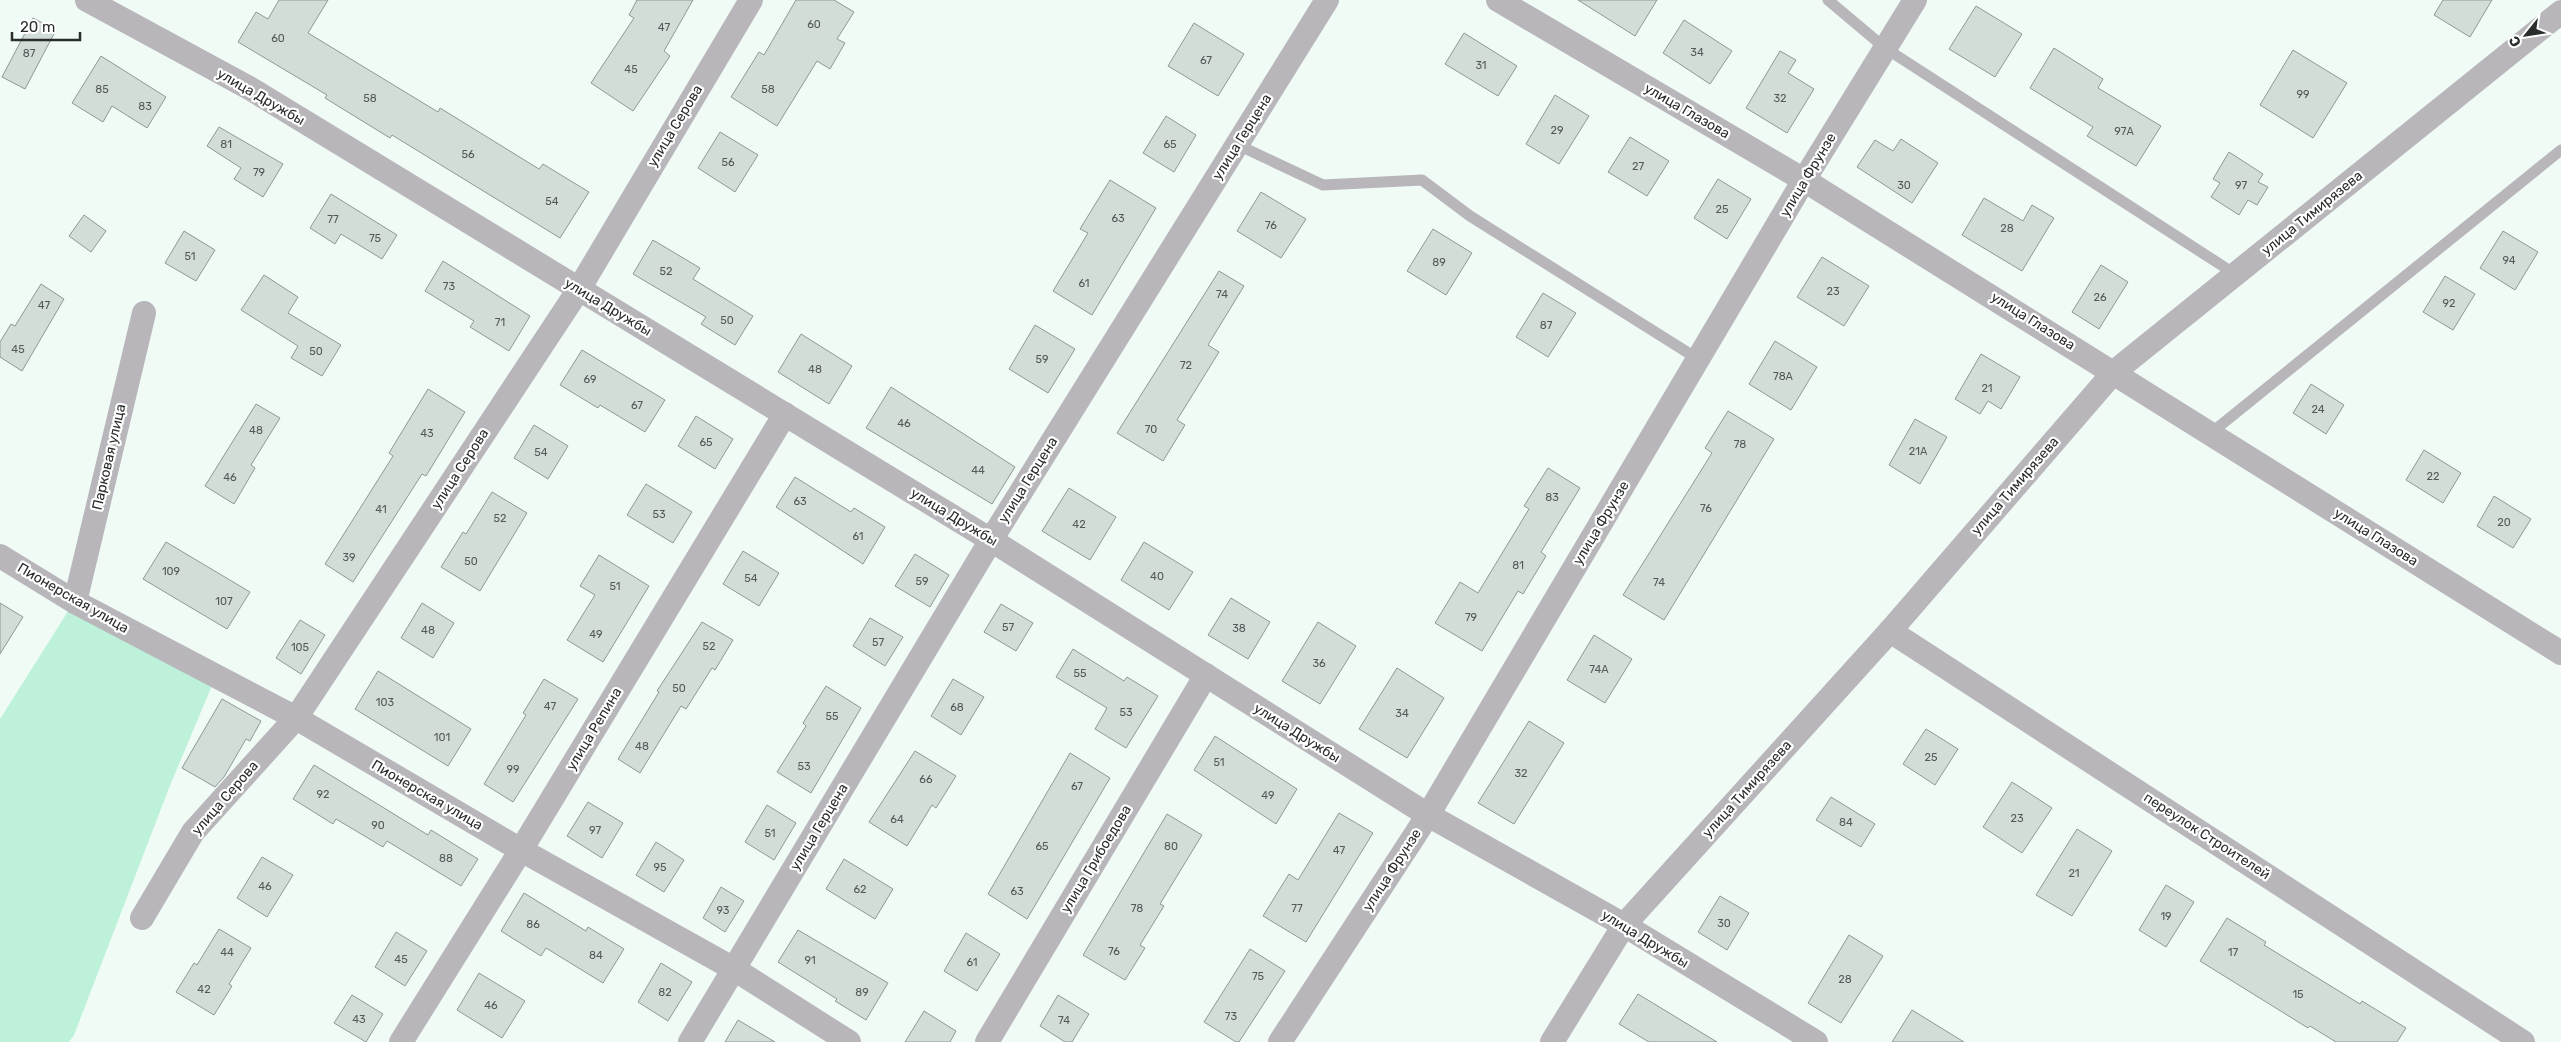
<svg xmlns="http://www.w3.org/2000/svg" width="2561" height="1042" viewBox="0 0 2561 1042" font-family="Rubik,sans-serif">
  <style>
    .green { fill: #bdf1da }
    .building { fill: #d2ddd8; stroke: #8e9894 }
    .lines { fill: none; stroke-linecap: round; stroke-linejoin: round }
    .service { stroke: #b8b6ba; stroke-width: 11 }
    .minor { stroke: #b8b6ba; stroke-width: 24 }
    .labels { text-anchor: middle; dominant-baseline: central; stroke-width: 4.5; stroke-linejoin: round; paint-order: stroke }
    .number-label { font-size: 11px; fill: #535956 }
    .street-label { font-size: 14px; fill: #292d2b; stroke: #fff }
  </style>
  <rect width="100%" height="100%" fill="#f0fbf6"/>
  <path class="green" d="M 72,605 L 213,683 L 169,788 L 74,1035 L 69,1042 L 0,1042 L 0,719 Z"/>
  <g class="building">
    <path d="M 279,0 L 328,0 L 308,33 L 438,112 L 440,108 L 539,169 L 543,164 L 589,192 L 560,238 L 392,135 L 390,138 L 325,98 L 327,95 L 238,42 L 256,12 L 268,19 Z"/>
    <path d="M 637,0 L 693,0 L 664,51 L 670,56 L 633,111 L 591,83 L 634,18 L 629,15 Z"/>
    <path d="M 796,0 L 834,0 L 854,12 L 837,39 L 845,43 L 830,69 L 817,61 L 777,126 L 731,97 L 759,52 L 764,55 Z"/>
    <path d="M 1578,0 L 1657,0 L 1635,36 Z"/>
    <path d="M 2443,0 L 2492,0 L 2470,37 L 2434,15 Z"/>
    <path d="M 1976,6 L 2022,34 L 1995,77 L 1949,49 Z"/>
    <path d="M 33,18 L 56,30 L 25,89 L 2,77 Z"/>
    <path d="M 1684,20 L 1732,51 L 1710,84 L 1663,53 Z"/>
    <path d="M 1194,23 L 1244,54 L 1218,96 L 1168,66 Z"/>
    <path d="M 1464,33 L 1517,66 L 1498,96 L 1445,64 Z"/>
    <path d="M 2054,48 L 2103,79 L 2098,88 L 2161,126 L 2136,166 L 2087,136 L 2093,127 L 2030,88 Z"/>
    <path d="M 2293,50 L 2347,83 L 2313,138 L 2260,105 Z"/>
    <path d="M 1780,51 L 1796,60 L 1788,73 L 1814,89 L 1787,133 L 1746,108 Z"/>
    <path d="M 101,56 L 166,97 L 147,128 L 112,106 L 103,122 L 72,103 Z"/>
    <path d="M 1555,95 L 1589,116 L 1559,164 L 1526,144 Z"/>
    <path d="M 1166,116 L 1196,135 L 1174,172 L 1143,153 Z"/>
    <path d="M 219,127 L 283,164 L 263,197 L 234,179 L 241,168 L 207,146 Z"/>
    <path d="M 720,132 L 758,155 L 735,192 L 698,168 Z"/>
    <path d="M 1630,137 L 1669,161 L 1647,196 L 1608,172 Z"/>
    <path d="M 1901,139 L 1938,163 L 1912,203 L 1857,167 L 1875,140 L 1893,151 Z"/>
    <path d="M 2229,152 L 2263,174 L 2258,182 L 2268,187 L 2257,205 L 2248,200 L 2239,215 L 2211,197 L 2220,183 L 2213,179 Z"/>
    <path d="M 1718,179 L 1751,199 L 1727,239 L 1694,218 Z"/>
    <path d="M 1110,180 L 1156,208 L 1092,315 L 1053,291 L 1088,233 L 1080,229 Z"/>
    <path d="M 1261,192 L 1306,219 L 1281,258 L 1237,231 Z"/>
    <path d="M 331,194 L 397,235 L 382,259 L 341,234 L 335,244 L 310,228 Z"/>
    <path d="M 1984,198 L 2023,221 L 2032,205 L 2054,218 L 2022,271 L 1962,235 Z"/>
    <path d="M 84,215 L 106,231 L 91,252 L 69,236 Z"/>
    <path d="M 1433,229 L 1472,253 L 1446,295 L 1407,271 Z"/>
    <path d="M 184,231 L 215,250 L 196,281 L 165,263 Z"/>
    <path d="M 2503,231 L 2538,252 L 2515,290 L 2480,268 Z"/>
    <path d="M 653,240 L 700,268 L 693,279 L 753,316 L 735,345 L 701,324 L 706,317 L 633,274 Z"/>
    <path d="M 1822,257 L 1869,286 L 1844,326 L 1797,297 Z"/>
    <path d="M 443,261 L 530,316 L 509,351 L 470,327 L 474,321 L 425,291 Z"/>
    <path d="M 2101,265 L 2128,282 L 2099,329 L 2072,312 Z"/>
    <path d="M 1219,271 L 1244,286 L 1208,345 L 1219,352 L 1177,420 L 1185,425 L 1163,461 L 1117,433 Z"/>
    <path d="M 264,275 L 298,297 L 288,313 L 341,345 L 322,376 L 291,358 L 298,346 L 241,310 Z"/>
    <path d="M 2445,276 L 2475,294 L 2453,330 L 2423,312 Z"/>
    <path d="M 41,284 L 64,299 L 22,371 L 0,357 L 0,342 L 11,324 L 15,326 Z"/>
    <path d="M 1543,293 L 1576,313 L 1548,357 L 1516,337 Z"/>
    <path d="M 1035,325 L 1075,349 L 1048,393 L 1009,369 Z"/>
    <path d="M 801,334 L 852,366 L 829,404 L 778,372 Z"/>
    <path d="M 1775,341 L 1817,367 L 1791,410 L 1749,384 Z"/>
    <path d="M 582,350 L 665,400 L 645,432 L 600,405 L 598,408 L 560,385 Z"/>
    <path d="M 1981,354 L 2020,377 L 2001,409 L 1988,401 L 1980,414 L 1955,399 Z"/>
    <path d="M 2311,384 L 2344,405 L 2326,434 L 2293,413 Z"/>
    <path d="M 891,387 L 1015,467 L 992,504 L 866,428 Z"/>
    <path d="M 428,389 L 465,412 L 426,476 L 422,474 L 353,582 L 325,564 L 393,456 L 389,453 Z"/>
    <path d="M 256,404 L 280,418 L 251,465 L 255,468 L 234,504 L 205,486 Z"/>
    <path d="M 1728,411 L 1774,439 L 1664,620 L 1623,595 L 1712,453 L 1705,448 Z"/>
    <path d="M 696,416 L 733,439 L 715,469 L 678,446 Z"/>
    <path d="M 1915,419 L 1947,437 L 1920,484 L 1889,465 Z"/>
    <path d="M 534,425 L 568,446 L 548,479 L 514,458 Z"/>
    <path d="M 2424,450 L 2461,473 L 2443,503 L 2406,480 Z"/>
    <path d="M 1548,468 L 1580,488 L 1541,552 L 1546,556 L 1523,594 L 1518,591 L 1482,651 L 1435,623 L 1460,582 L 1478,593 L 1529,509 L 1524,506 Z"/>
    <path d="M 795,477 L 851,512 L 854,508 L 885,527 L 863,564 L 776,507 Z"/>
    <path d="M 646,484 L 692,512 L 673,543 L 627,515 Z"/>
    <path d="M 1069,488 L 1116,517 L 1090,560 L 1042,531 Z"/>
    <path d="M 492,492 L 527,513 L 480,591 L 441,567 L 463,532 L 466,534 Z"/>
    <path d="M 2494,496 L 2531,519 L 2513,548 L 2477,526 Z"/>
    <path d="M 166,542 L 250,592 L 227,629 L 143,579 Z"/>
    <path d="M 1144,542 L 1193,572 L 1169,610 L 1121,580 Z"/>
    <path d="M 743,551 L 779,573 L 759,606 L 723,584 Z"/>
    <path d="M 915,554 L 949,575 L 930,607 L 895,586 Z"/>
    <path d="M 599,555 L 649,586 L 603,662 L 567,640 L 595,595 L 580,586 Z"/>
    <path d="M 1231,598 L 1270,622 L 1248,659 L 1208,635 Z"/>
    <path d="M 0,603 L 23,617 L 0,654 Z"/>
    <path d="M 422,603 L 454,623 L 433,658 L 401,638 Z"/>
    <path d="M 1001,604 L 1033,623 L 1016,651 L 984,632 Z"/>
    <path d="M 870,618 L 903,637 L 885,666 L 853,646 Z"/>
    <path d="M 300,620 L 325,635 L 301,674 L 276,658 Z"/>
    <path d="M 702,622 L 733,640 L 715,670 L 712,668 L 686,709 L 681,706 L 640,773 L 618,759 L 659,692 L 657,691 Z"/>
    <path d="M 1318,622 L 1356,646 L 1320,704 L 1282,681 Z"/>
    <path d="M 1594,635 L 1632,659 L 1605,703 L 1567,680 Z"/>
    <path d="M 1073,649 L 1124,681 L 1127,677 L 1158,696 L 1126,748 L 1095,729 L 1107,708 L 1056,677 Z"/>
    <path d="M 1397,668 L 1444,698 L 1407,758 L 1359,729 Z"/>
    <path d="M 378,671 L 471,729 L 448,766 L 355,709 Z"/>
    <path d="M 544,679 L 578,699 L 513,802 L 484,784 L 526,715 L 523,713 Z"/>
    <path d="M 953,679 L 984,697 L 961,735 L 931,716 Z"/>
    <path d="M 826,686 L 861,708 L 811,793 L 777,772 L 806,726 L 803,723 Z"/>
    <path d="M 222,699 L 261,721 L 250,741 L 246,739 L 224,777 L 215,787 L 182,768 Z"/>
    <path d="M 1529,721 L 1564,743 L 1514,824 L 1478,803 Z"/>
    <path d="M 1926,729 L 1958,749 L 1935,785 L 1903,764 Z"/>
    <path d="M 1215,736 L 1297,789 L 1276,824 L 1194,770 Z"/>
    <path d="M 915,751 L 956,776 L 936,808 L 932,805 L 907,846 L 869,822 Z"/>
    <path d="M 1070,753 L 1110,778 L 1027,919 L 988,894 Z"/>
    <path d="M 314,765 L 428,835 L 431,830 L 478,859 L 461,886 L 387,841 L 383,847 L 336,819 L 333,824 L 293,799 Z"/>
    <path d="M 2012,782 L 2052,808 L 2022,853 L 1983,827 Z"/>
    <path d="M 1831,797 L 1875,824 L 1861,847 L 1816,820 Z"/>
    <path d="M 588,802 L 623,823 L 602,858 L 567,836 Z"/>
    <path d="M 767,805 L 796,823 L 774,860 L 745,842 Z"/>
    <path d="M 1339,813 L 1373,833 L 1306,942 L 1263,916 L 1289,874 L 1298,880 Z"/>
    <path d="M 1167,814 L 1202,835 L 1160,904 L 1164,906 L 1140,945 L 1145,948 L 1125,980 L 1083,955 Z"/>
    <path d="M 2077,829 L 2112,851 L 2072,916 L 2036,895 Z"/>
    <path d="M 656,842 L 684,860 L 664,892 L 636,875 Z"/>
    <path d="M 262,857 L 293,875 L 267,917 L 237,898 Z"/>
    <path d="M 844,859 L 893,889 L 875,919 L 826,889 Z"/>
    <path d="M 2166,885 L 2194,902 L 2166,947 L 2139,930 Z"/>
    <path d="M 721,887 L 744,901 L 725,932 L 703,918 Z"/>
    <path d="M 524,893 L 586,931 L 588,927 L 624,949 L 603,983 L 546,948 L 541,956 L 501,931 Z"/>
    <path d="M 1720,896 L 1749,913 L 1727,950 L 1698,932 Z"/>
    <path d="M 2227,918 L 2266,942 L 2264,945 L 2360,1004 L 2362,1001 L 2406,1028 L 2397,1042 L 2336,1042 L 2310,1026 L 2308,1028 L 2200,961 Z"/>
    <path d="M 219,929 L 251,948 L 229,984 L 232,986 L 214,1015 L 176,992 L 194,963 L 197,965 Z"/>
    <path d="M 798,930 L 888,983 L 866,1020 L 835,1001 L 837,999 L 778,962 Z"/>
    <path d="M 396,932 L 427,951 L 405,986 L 375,967 Z"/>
    <path d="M 966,933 L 1000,954 L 977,991 L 944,971 Z"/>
    <path d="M 1849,935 L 1883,956 L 1841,1023 L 1808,1003 Z"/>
    <path d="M 1250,949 L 1285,971 L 1239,1042 L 1236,1042 L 1204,1022 Z"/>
    <path d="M 661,963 L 692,982 L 668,1021 L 638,1002 Z"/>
    <path d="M 479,973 L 525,1001 L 502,1038 L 457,1010 Z"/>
    <path d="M 1638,994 L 1717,1042 L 1649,1042 L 1619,1024 Z"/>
    <path d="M 352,995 L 383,1014 L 366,1042 L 334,1023 Z"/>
    <path d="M 1058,995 L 1089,1014 L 1072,1042 L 1065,1042 L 1040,1026 Z"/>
    <path d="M 1912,1010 L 1964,1042 L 1892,1042 Z"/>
    <path d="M 924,1011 L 956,1031 L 950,1042 L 905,1042 Z"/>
    <path d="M 738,1020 L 775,1042 L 725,1042 Z"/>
  </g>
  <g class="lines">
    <g class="service">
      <path d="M 1828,0 L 1885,48 L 2235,274"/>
      <path d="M 1238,145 L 1323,185 L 1422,180 L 1470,216 L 1698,359"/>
      <path d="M 2211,433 L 2561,150"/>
    </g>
    <g class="minor">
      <path d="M 87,0 L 251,89 L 991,540 L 1428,815 L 1624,925 L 1816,1042"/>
      <path d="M 1498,0 L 1804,180 L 2561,653"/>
      <path d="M 0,556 L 75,602 L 296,718 L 521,850 L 734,969 L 849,1042"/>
      <path d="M 75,602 L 144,313"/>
      <path d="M 1890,631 L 2523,1042"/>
      <path d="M 142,918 L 193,832 L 296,718 L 579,289 L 751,0"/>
      <path d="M 401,1042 L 521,850 L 785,414"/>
      <path d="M 690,1042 L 991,540 L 1327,0"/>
      <path d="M 987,1042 L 1206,675"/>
      <path d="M 1280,1042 L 1428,815 L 1804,180 L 1915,0"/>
      <path d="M 1552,1042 L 1624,925 L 1890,631 L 2114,372 L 2561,12"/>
    </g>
  </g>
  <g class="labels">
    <g class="number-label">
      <text x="814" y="24">60</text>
      <text x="664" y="27">47</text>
      <text x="278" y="38">60</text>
      <text x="1697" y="52">34</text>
      <text x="29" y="53">87</text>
      <text x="1206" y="60">67</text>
      <text x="1481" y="65">31</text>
      <text x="631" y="69">45</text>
      <text x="102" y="89">85</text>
      <text x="768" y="89">58</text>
      <text x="2303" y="94">99</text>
      <text x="370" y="98">58</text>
      <text x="1780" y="98">32</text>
      <text x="145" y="106">83</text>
      <text x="1557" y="130">29</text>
      <text x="2124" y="131">97А</text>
      <text x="226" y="144">81</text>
      <text x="1170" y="144">65</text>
      <text x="468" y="154">56</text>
      <text x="728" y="162">56</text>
      <text x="1638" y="166">27</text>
      <text x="259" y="172">79</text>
      <text x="1904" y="185">30</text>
      <text x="2241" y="185">97</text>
      <text x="552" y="201">54</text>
      <text x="1722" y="209">25</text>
      <text x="1118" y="218">63</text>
      <text x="333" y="219">77</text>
      <text x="1271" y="225">76</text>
      <text x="2007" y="228">28</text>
      <text x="375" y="238">75</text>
      <text x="190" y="256">51</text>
      <text x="2509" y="260">94</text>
      <text x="1439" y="262">89</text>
      <text x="666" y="271">52</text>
      <text x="1084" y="283">61</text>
      <text x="449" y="286">73</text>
      <text x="1833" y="291">23</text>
      <text x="1222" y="294">74</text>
      <text x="2100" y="297">26</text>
      <text x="2449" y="303">92</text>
      <text x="44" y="305">47</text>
      <text x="727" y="320">50</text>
      <text x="500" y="322">71</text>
      <text x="1546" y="325">87</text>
      <text x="18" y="349">45</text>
      <text x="316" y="351">50</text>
      <text x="1042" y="359">59</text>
      <text x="1186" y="365">72</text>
      <text x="815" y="369">48</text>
      <text x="1783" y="376">78А</text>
      <text x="590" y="379">69</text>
      <text x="1987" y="388">21</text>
      <text x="637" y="405">67</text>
      <text x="2318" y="409">24</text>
      <text x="904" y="423">46</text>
      <text x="1151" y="429">70</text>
      <text x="256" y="430">48</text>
      <text x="427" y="433">43</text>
      <text x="706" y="442">65</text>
      <text x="1740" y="444">78</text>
      <text x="1918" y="451">21А</text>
      <text x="541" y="452">54</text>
      <text x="978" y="470">44</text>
      <text x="2433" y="476">22</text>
      <text x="230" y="477">46</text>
      <text x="1552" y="497">83</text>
      <text x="800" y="501">63</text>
      <text x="1706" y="508">76</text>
      <text x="381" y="509">41</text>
      <text x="659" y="514">53</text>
      <text x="500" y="518">52</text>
      <text x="2504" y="522">20</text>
      <text x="1079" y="524">42</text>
      <text x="858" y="536">61</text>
      <text x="349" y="557">39</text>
      <text x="471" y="561">50</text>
      <text x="1518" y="565">81</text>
      <text x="171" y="571">109</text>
      <text x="1157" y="576">40</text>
      <text x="751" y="578">54</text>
      <text x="922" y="581">59</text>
      <text x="1659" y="582">74</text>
      <text x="615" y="586">51</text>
      <text x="224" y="601">107</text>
      <text x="1471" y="617">79</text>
      <text x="1008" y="627">57</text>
      <text x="1239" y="628">38</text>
      <text x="428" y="630">48</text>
      <text x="596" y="634">49</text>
      <text x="878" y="642">57</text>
      <text x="709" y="646">52</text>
      <text x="300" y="647">105</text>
      <text x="1319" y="663">36</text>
      <text x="1599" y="669">74А</text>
      <text x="1080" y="673">55</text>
      <text x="679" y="688">50</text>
      <text x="385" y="702">103</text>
      <text x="550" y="706">47</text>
      <text x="957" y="707">68</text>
      <text x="1126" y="712">53</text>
      <text x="1402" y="713">34</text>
      <text x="832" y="716">55</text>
      <text x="442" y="737">101</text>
      <text x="642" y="746">48</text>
      <text x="1931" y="757">25</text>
      <text x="1219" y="762">51</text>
      <text x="804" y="766">53</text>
      <text x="513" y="769">99</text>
      <text x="1521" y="773">32</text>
      <text x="926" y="779">66</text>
      <text x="1077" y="786">67</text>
      <text x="323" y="794">92</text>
      <text x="1268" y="795">49</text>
      <text x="2017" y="818">23</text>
      <text x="897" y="819">64</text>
      <text x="1846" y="822">84</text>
      <text x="378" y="825">90</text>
      <text x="595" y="830">97</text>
      <text x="770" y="833">51</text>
      <text x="1042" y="846">65</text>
      <text x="1171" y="846">80</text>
      <text x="1339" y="850">47</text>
      <text x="446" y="858">88</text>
      <text x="660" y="867">95</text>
      <text x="2074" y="873">21</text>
      <text x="265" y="886">46</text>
      <text x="860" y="889">62</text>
      <text x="1017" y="891">63</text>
      <text x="1137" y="908">78</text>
      <text x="1297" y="908">77</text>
      <text x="723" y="910">93</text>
      <text x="2166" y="916">19</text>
      <text x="1724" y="923">30</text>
      <text x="533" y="924">86</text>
      <text x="1114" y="951">76</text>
      <text x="227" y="952">44</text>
      <text x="2233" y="952">17</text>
      <text x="596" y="955">84</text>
      <text x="401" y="959">45</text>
      <text x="810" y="960">91</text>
      <text x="972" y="962">61</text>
      <text x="1258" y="976">75</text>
      <text x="1845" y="979">28</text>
      <text x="204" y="989">42</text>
      <text x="665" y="992">82</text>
      <text x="862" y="992">89</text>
      <text x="2298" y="994">15</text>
      <text x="491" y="1005">46</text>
      <text x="1231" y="1016">73</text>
      <text x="359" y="1019">43</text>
      <text x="1064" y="1020">74</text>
    </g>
    <g class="street-label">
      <text transform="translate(261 97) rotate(30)">улица Дружбы</text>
      <text transform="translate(1687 111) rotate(30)">улица Глазова</text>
      <text transform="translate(675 126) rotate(-59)">улица Серова</text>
      <text transform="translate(1242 137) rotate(-58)">улица Герцена</text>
      <text transform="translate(1808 175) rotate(-59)">улица Фрунзе</text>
      <text transform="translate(2312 213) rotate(-39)">улица Тимирязева</text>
      <text transform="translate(608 307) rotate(31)">улица Дружбы</text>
      <text transform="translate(2033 321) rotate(32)">улица Глазова</text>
      <text transform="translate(109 457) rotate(-77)">Парковая улица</text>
      <text transform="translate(460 469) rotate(-57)">улица Серова</text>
      <text transform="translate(1028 480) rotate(-58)">улица Герцена</text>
      <text transform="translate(2015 486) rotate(-49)">улица Тимирязева</text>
      <text transform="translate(954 517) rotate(31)">улица Дружбы</text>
      <text transform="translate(1601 523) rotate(-59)">улица Фрунзе</text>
      <text transform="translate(2376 537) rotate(32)">улица Глазова</text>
      <text transform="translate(73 598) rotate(30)">Пионерская улица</text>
      <text transform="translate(594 729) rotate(-59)">улица Репина</text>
      <text transform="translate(1297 733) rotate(32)">улица Дружбы</text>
      <text transform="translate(1747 789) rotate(-48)">улица Тимирязева</text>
      <text transform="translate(427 795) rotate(30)">Пионерская улица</text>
      <text transform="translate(225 798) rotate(-49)">улица Серова</text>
      <text transform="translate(819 827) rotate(-59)">улица Герцена</text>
      <text transform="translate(2207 836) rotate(33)">переулок Строителей</text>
      <text transform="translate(1096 859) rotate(-59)">улица Грибоедова</text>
      <text transform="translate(1392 870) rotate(-57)">улица Фрунзе</text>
      <text transform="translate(1645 939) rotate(31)">улица Дружбы</text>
    </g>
  </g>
  <g transform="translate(2526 35) rotate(240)" stroke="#ffffff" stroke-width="4" paint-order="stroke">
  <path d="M0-4L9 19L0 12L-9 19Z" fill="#292d2b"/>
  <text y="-8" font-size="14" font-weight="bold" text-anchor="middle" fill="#292d2b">С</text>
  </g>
  <path d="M12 32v8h68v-8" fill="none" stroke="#292d2b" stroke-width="2.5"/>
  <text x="20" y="32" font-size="15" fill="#292d2b" stroke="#ffffff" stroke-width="4" paint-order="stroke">20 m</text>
</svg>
